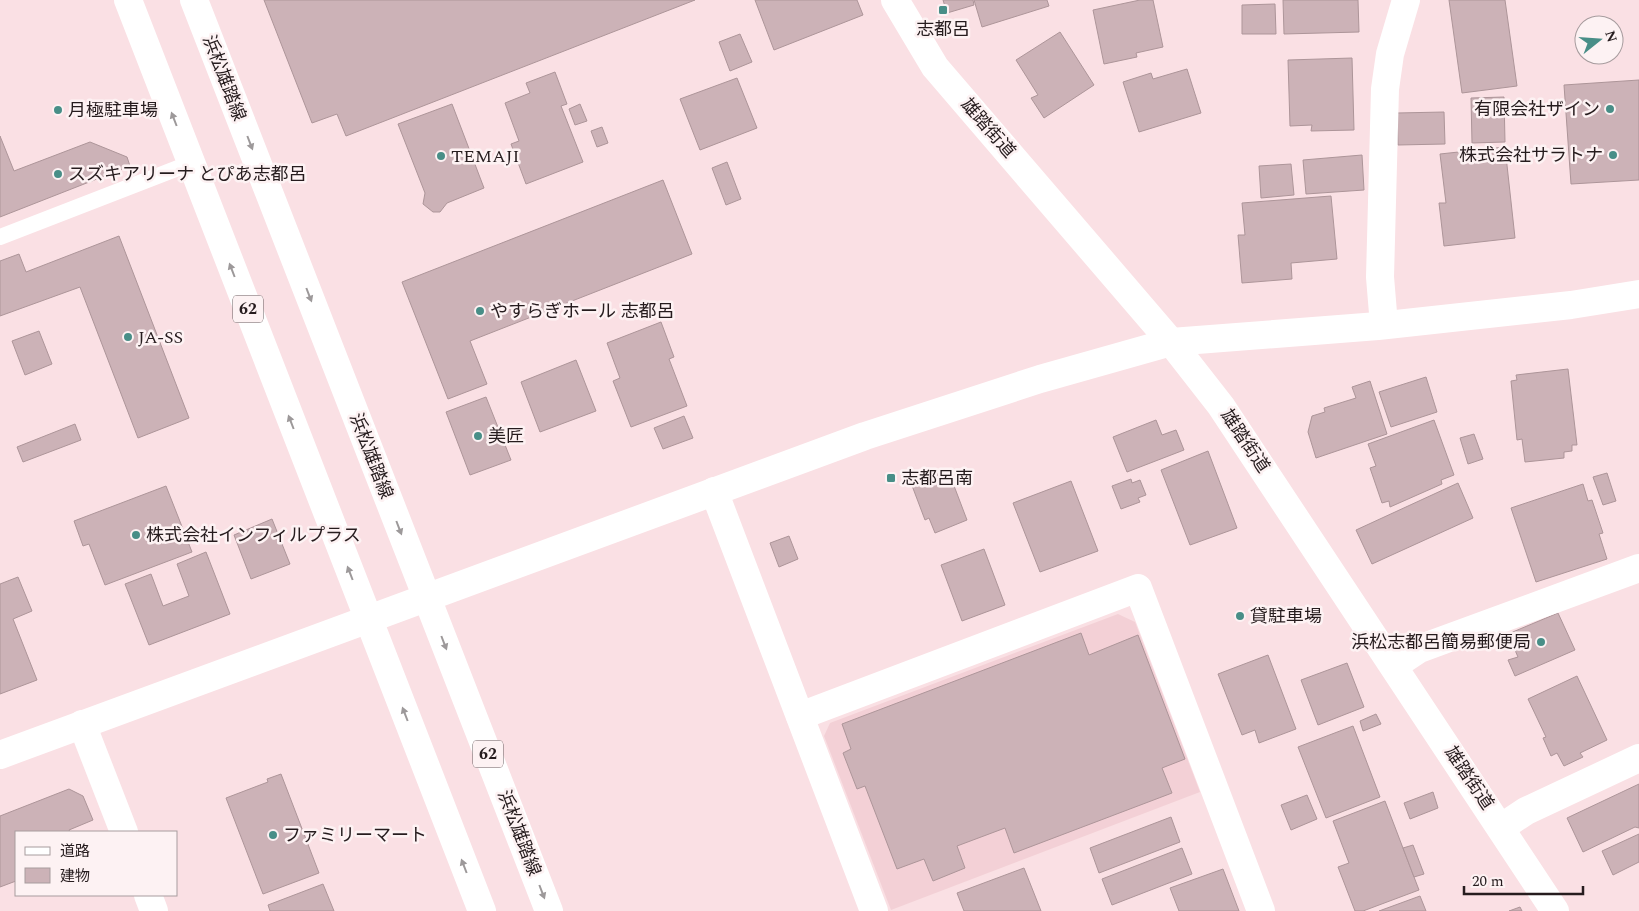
<svg xmlns="http://www.w3.org/2000/svg" width="1639" height="911" viewBox="0 0 1639 911" font-family="Spectral,'Noto Sans JP',serif">
  <style>
    .built { fill: #f3d0d6 }
    .building { fill: #ccb2b7; stroke: #ad9599 }
    .lines { fill: none; stroke-linecap: round; stroke-linejoin: round }
    .service { stroke: #fff; stroke-width: 16 }
    .minor { stroke: #fff; stroke-width: 28 }
    .tertiary { stroke: #fff; stroke-width: 28 }
    .primary { stroke: #fff; stroke-width: 28 }
    .oneway { fill: #9d999a }
    .poi-dot { fill: #488e87; stroke: #fdf2f3; stroke-width: 2 }
    .labels { text-anchor: middle; dominant-baseline: central; stroke-width: 5; stroke-linejoin: round; paint-order: stroke }
    .shield { fill: #fdf2f3; stroke: #665c5e; stroke-width: 1 }
    .shield-label { font-size: 16px; font-weight: bold; fill: #261c1e }
    .poi-label { font-size: 18px; fill: #261c1e; stroke: #fdf2f3; text-anchor: start }
    .street-label { font-size: 18px; fill: #261c1e; stroke: #fdf2f3 }
  </style>
  <rect width="100%" height="100%" fill="#fae0e4"/>
  <path class="built" d="M 1118,614 L 1135,622 L 1200,792 L 891,910 L 824,736 L 830,723 Z"/>
  <g class="building">
    <path d="M 264,0 L 695,0 L 346,136 L 337,114 L 312,123 Z"/>
    <path d="M 755,0 L 857,0 L 863,15 L 774,50 Z"/>
    <path d="M 943,0 L 973,0 L 974,5 L 947,13 Z"/>
    <path d="M 974,0 L 1047,0 L 1049,6 L 982,27 Z"/>
    <path d="M 1140,0 L 1153,0 L 1163,47 L 1136,53 L 1137,57 L 1104,64 L 1093,10 Z"/>
    <path d="M 1283,0 L 1358,0 L 1359,32 L 1284,34 Z"/>
    <path d="M 1449,0 L 1505,0 L 1517,86 L 1462,93 Z"/>
    <path d="M 1275,4 L 1276,34 L 1242,34 L 1242,5 Z"/>
    <path d="M 1060,32 L 1094,85 L 1044,118 L 1031,98 L 1038,95 L 1016,60 Z"/>
    <path d="M 740,34 L 752,62 L 730,71 L 719,42 Z"/>
    <path d="M 1352,58 L 1354,130 L 1311,131 L 1312,125 L 1290,126 L 1288,60 Z"/>
    <path d="M 1187,69 L 1201,113 L 1139,132 L 1123,82 L 1151,73 L 1153,79 Z"/>
    <path d="M 555,72 L 567,104 L 561,106 L 583,162 L 526,184 L 511,144 L 519,141 L 505,103 L 530,93 L 526,83 Z"/>
    <path d="M 737,78 L 757,128 L 700,150 L 680,99 Z"/>
    <path d="M 1639,80 L 1639,180 L 1571,184 L 1564,85 Z"/>
    <path d="M 1504,97 L 1505,142 L 1472,143 L 1471,98 Z"/>
    <path d="M 452,104 L 484,188 L 447,203 L 440,212 L 433,212 L 423,204 L 425,193 L 398,124 Z"/>
    <path d="M 580,104 L 587,121 L 575,125 L 569,109 Z"/>
    <path d="M 1444,112 L 1445,144 L 1398,145 L 1397,113 Z"/>
    <path d="M 602,127 L 608,143 L 597,147 L 591,131 Z"/>
    <path d="M 0,136 L 14,171 L 90,142 L 127,157 L 130,166 L 0,217 Z"/>
    <path d="M 1505,147 L 1515,238 L 1444,246 L 1439,203 L 1446,203 L 1440,154 Z"/>
    <path d="M 1362,155 L 1364,190 L 1306,194 L 1303,160 Z"/>
    <path d="M 727,162 L 741,199 L 726,205 L 712,168 Z"/>
    <path d="M 1291,164 L 1294,195 L 1261,198 L 1259,166 Z"/>
    <path d="M 663,180 L 692,254 L 470,341 L 487,384 L 448,399 L 402,282 Z"/>
    <path d="M 1331,196 L 1337,259 L 1291,263 L 1292,279 L 1242,283 L 1238,235 L 1245,235 L 1242,203 Z"/>
    <path d="M 119,236 L 189,418 L 138,438 L 80,287 L 0,316 L 0,261 L 19,254 L 26,272 Z"/>
    <path d="M 661,322 L 674,357 L 669,359 L 687,406 L 631,427 L 613,381 L 620,378 L 607,343 Z"/>
    <path d="M 39,331 L 52,364 L 25,375 L 12,341 Z"/>
    <path d="M 576,360 L 596,411 L 540,432 L 521,382 Z"/>
    <path d="M 1568,369 L 1577,445 L 1572,445 L 1572,451 L 1564,452 L 1564,458 L 1525,462 L 1522,439 L 1517,440 L 1511,381 L 1517,380 L 1516,375 Z"/>
    <path d="M 1426,377 L 1437,412 L 1391,427 L 1379,392 Z"/>
    <path d="M 1370,381 L 1387,434 L 1316,458 L 1308,432 L 1312,416 L 1325,412 L 1324,408 L 1356,398 L 1352,387 Z"/>
    <path d="M 486,397 L 511,460 L 470,475 L 446,412 Z"/>
    <path d="M 684,416 L 693,438 L 663,449 L 654,428 Z"/>
    <path d="M 1156,420 L 1162,435 L 1176,430 L 1184,450 L 1127,472 L 1113,437 Z"/>
    <path d="M 1434,420 L 1454,475 L 1441,480 L 1442,484 L 1390,507 L 1389,501 L 1382,503 L 1370,468 L 1376,466 L 1368,444 Z"/>
    <path d="M 75,424 L 81,440 L 23,462 L 17,447 Z"/>
    <path d="M 1474,434 L 1483,459 L 1468,464 L 1460,438 Z"/>
    <path d="M 1208,451 L 1237,528 L 1190,545 L 1161,470 Z"/>
    <path d="M 948,470 L 967,520 L 935,533 L 929,518 L 925,520 L 911,483 Z"/>
    <path d="M 1607,473 L 1616,501 L 1603,505 L 1593,477 Z"/>
    <path d="M 1131,479 L 1132,483 L 1140,480 L 1146,495 L 1138,498 L 1140,502 L 1121,509 L 1112,486 Z"/>
    <path d="M 1071,481 L 1098,551 L 1040,572 L 1013,503 Z"/>
    <path d="M 1458,483 L 1473,518 L 1372,564 L 1356,530 Z"/>
    <path d="M 1583,484 L 1588,501 L 1592,500 L 1603,533 L 1599,534 L 1607,559 L 1536,582 L 1511,508 Z"/>
    <path d="M 166,486 L 192,552 L 105,585 L 89,544 L 83,546 L 74,521 Z"/>
    <path d="M 272,519 L 290,564 L 251,579 L 234,535 Z"/>
    <path d="M 789,536 L 798,559 L 779,567 L 770,543 Z"/>
    <path d="M 984,549 L 1005,605 L 962,621 L 941,565 Z"/>
    <path d="M 206,552 L 230,614 L 149,645 L 125,584 L 151,574 L 163,606 L 189,596 L 177,564 Z"/>
    <path d="M 18,577 L 32,611 L 13,619 L 37,680 L 0,694 L 0,584 Z"/>
    <path d="M 1558,613 L 1575,650 L 1515,676 L 1508,660 L 1518,657 L 1508,634 Z"/>
    <path d="M 1081,633 L 1089,655 L 1138,635 L 1185,759 L 1162,768 L 1172,793 L 1014,853 L 1005,828 L 957,846 L 965,868 L 933,881 L 924,859 L 897,869 L 865,786 L 857,789 L 843,753 L 851,749 L 842,724 Z"/>
    <path d="M 1268,655 L 1296,729 L 1259,743 L 1255,730 L 1242,735 L 1218,674 Z"/>
    <path d="M 1347,663 L 1364,707 L 1318,725 L 1301,680 Z"/>
    <path d="M 1577,676 L 1607,740 L 1580,753 L 1583,757 L 1564,766 L 1557,753 L 1551,756 L 1543,738 L 1546,737 L 1528,699 Z"/>
    <path d="M 1376,714 L 1381,724 L 1363,731 L 1360,721 Z"/>
    <path d="M 1353,726 L 1380,797 L 1326,818 L 1298,747 Z"/>
    <path d="M 281,774 L 319,873 L 263,894 L 226,798 L 268,782 L 267,779 Z"/>
    <path d="M 1639,784 L 1639,828 L 1635,827 L 1583,852 L 1567,818 Z"/>
    <path d="M 69,789 L 83,796 L 93,820 L 69,830 L 70,832 L 16,832 L 16,881 L 0,887 L 0,816 Z"/>
    <path d="M 1433,792 L 1438,808 L 1410,819 L 1404,803 Z"/>
    <path d="M 1307,795 L 1317,819 L 1291,830 L 1281,805 Z"/>
    <path d="M 1385,801 L 1419,890 L 1363,911 L 1355,911 L 1338,867 L 1349,863 L 1333,821 Z"/>
    <path d="M 1171,817 L 1180,842 L 1099,873 L 1090,848 Z"/>
    <path d="M 1639,834 L 1639,862 L 1613,875 L 1602,851 Z"/>
    <path d="M 1413,845 L 1424,874 L 1414,877 L 1403,848 Z"/>
    <path d="M 1182,848 L 1192,874 L 1112,905 L 1102,879 Z"/>
    <path d="M 1024,868 L 1041,911 L 964,911 L 957,893 Z"/>
    <path d="M 1223,869 L 1239,911 L 1179,911 L 1170,888 Z"/>
    <path d="M 323,884 L 334,911 L 270,911 L 268,905 Z"/>
    <path d="M 1420,896 L 1426,911 L 1379,911 Z"/>
    <path d="M 1520,907 L 1522,911 L 1509,911 Z"/>
  </g>
  <g class="lines">
    <path class="service" d="M 0,237 L 191,163"/>
    <g class="minor">
      <path d="M 1384,325 L 1380,277 L 1385,89 L 1390,54 L 1406,0"/>
      <path d="M 714,491 L 874,911"/>
      <path d="M 1395,665 L 1419,649 L 1639,568"/>
      <path d="M 800,716 L 1138,588 L 1261,911"/>
      <path d="M 82,724 L 124,832"/>
      <path d="M 1502,827 L 1526,811 L 1639,758"/>
      <path d="M 148,895 L 154,911"/>
    </g>
    <g class="tertiary">
      <path d="M 895,0 L 935,67 L 1171,342 L 1221,406 L 1555,911"/>
      <path d="M 0,755 L 865,436 L 1040,379 L 1171,342 L 1378,326 L 1571,305 L 1639,294"/>
    </g>
    <g class="primary">
      <path d="M 128,0 L 482,911"/>
      <path d="M 194,0 L 549,911"/>
    </g>
  </g>
  <defs><path id="oneway-solid" d="M-6-.8H1V-3.2L6.5 0L1 3.2V.8H-6Z" transform="scale(1.25)"/></defs>
  <g class="oneway">
    <use href="#oneway-solid" transform="translate(174 119) rotate(-111)"/>
    <use href="#oneway-solid" transform="translate(250 143) rotate(69)"/>
    <use href="#oneway-solid" transform="translate(232 270) rotate(-111)"/>
    <use href="#oneway-solid" transform="translate(309 295) rotate(69)"/>
    <use href="#oneway-solid" transform="translate(291 422) rotate(-111)"/>
    <use href="#oneway-solid" transform="translate(399 528) rotate(69)"/>
    <use href="#oneway-solid" transform="translate(350 573) rotate(-111)"/>
    <use href="#oneway-solid" transform="translate(444 643) rotate(69)"/>
    <use href="#oneway-solid" transform="translate(405 714) rotate(-111)"/>
    <use href="#oneway-solid" transform="translate(464 866) rotate(-111)"/>
    <use href="#oneway-solid" transform="translate(542 892) rotate(69)"/>
  </g>
  <g class="poi-dot">
    <rect x="938" y="5" width="10" height="10" rx="2.5"/>
    <circle cx="1610" cy="109" r="5"/>
    <circle cx="58" cy="110" r="5"/>
    <circle cx="1613" cy="155" r="5"/>
    <circle cx="441" cy="156" r="5"/>
    <circle cx="58" cy="174" r="5"/>
    <circle cx="480" cy="311" r="5"/>
    <circle cx="128" cy="337" r="5"/>
    <circle cx="478" cy="436" r="5"/>
    <rect x="886" y="473" width="10" height="10" rx="2.5"/>
    <circle cx="136" cy="535" r="5"/>
    <circle cx="1240" cy="616" r="5"/>
    <circle cx="1541" cy="642" r="5"/>
    <circle cx="273" cy="835" r="5"/>
  </g>
  <g class="labels">
    <g class="shield">
      <rect x="233" y="295.5" width="30" height="27" rx="4"/>
      <rect x="473" y="740.5" width="30" height="27" rx="4"/>
    </g>
    <g class="shield-label">
      <text x="248" y="309">62</text>
      <text x="488" y="754">62</text>
    </g>
    <g class="poi-label">
      <text x="943" y="29" text-anchor="middle">志都呂</text>
      <text x="1600" y="109" text-anchor="end">有限会社ザイン</text>
      <text x="68" y="110">月極駐車場</text>
      <text x="1603" y="155" text-anchor="end">株式会社サラトナ</text>
      <text x="451" y="156">TEMAJI</text>
      <text x="68" y="174">スズキアリーナ とぴあ志都呂</text>
      <text x="490" y="311">やすらぎホール 志都呂</text>
      <text x="138" y="337">JA-SS</text>
      <text x="488" y="436">美匠</text>
      <text x="901" y="478">志都呂南</text>
      <text x="146" y="535">株式会社インフィルプラス</text>
      <text x="1250" y="616">貸駐車場</text>
      <text x="1531" y="642" text-anchor="end">浜松志都呂簡易郵便局</text>
      <text x="283" y="835">ファミリーマート</text>
    </g>
    <g class="street-label">
      <text transform="translate(224 78) rotate(69)">浜松雄踏線</text>
      <text transform="translate(988 128) rotate(49)">雄踏街道</text>
      <text transform="translate(1245 441) rotate(56)">雄踏街道</text>
      <text transform="translate(371 456) rotate(69)">浜松雄踏線</text>
      <text transform="translate(1469 778) rotate(56)">雄踏街道</text>
      <text transform="translate(519 833) rotate(69)">浜松雄踏線</text>
    </g>
  </g>
  <rect x="15" y="831" width="162" height="65" fill="#fdf2f3" stroke="#a79c9e"/>
  <rect x="25" y="847" width="25" height="8" fill="#ffffff" stroke="#a79c9e"/>
  <text x="60" y="856" font-size="15" fill="#261c1e">道路</text>
  <rect x="25" y="868" width="25" height="15" fill="#ccb2b7" stroke="#a79c9e"/>
  <text x="60" y="881" font-size="15" fill="#261c1e">建物</text>
  <g transform="translate(1599 40) rotate(73)"><circle r="24" fill="#fdf2f3" stroke="#a79c9e"/>
  <path d="M0-4L9 19L0 12L-9 19Z" fill="#488e87"/>
  <text y="-8" font-size="14" font-weight="bold" text-anchor="middle" fill="#261c1e">N</text>
  </g>
  <path d="M1464 886v8h119v-8" fill="none" stroke="#261c1e" stroke-width="2.5"/>
  <text x="1472" y="886" font-size="15" fill="#261c1e" stroke="#fdf2f3" stroke-width="4" paint-order="stroke">20 m</text>
</svg>
